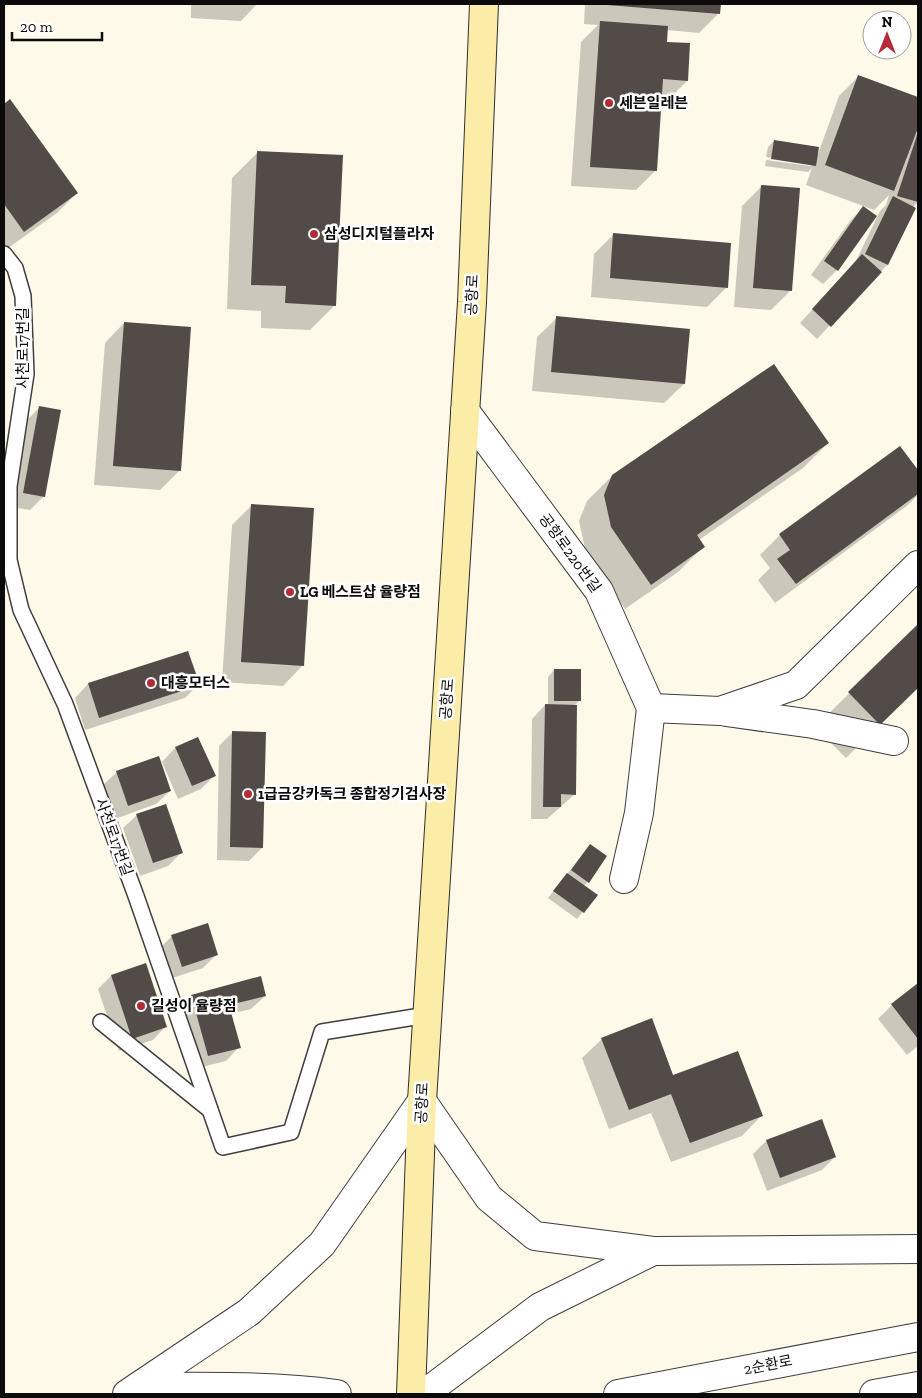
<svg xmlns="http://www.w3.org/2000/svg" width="922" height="1398" viewBox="0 0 922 1398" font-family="'Zilla Slab','Noto Sans KR',serif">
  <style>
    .shadow { fill: #0003 }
    .building { fill: #534b48 }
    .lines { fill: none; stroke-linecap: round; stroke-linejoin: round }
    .service-casing { stroke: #3e3e3e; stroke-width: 18 }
    .minor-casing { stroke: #3e3e3e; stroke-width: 30 }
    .tertiary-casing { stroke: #3e3e3e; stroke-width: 30 }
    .secondary-casing { stroke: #2d2d2d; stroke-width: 30 }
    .service { stroke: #fff; stroke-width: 15 }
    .minor { stroke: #fff; stroke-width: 28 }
    .tertiary { stroke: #fff; stroke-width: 28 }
    .secondary { stroke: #fbeda7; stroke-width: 28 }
    .poi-dot { fill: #b42a38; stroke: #fff; stroke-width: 2 }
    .labels { text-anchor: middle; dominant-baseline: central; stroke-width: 5; stroke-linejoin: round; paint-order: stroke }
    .poi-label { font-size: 15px; font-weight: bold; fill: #0b0b0b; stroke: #fff; text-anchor: start }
    .street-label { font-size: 15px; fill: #0b0b0b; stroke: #fff }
  </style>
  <rect width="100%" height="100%" fill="#fef9e9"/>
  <g class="shadow">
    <path d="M 191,4 L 257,4 L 241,21 L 191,18 Z"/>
    <path d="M 585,4 L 720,4 L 719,13 L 699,33 L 667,30 L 666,43 L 687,81 L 667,101 L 660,100 L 655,171 L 636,190 L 571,186 L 581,42 L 598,25 L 584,24 Z"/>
    <path d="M 859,76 L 918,98 L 918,124 L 914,136 L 918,132 L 918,202 L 913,207 L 887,265 L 817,339 L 800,323 L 854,265 L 880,211 L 886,205 L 889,195 L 874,210 L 806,185 L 812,168 L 808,172 L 765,166 L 766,160 L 811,166 L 811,164 L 766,157 L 768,147 L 774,141 L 818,154 L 839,96 Z"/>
    <path d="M 10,101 L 77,193 L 57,213 L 4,251 L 4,105 Z"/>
    <path d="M 257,153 L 335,305 L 310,330 L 261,328 L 261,311 L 227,309 L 232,178 Z"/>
    <path d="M 761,187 L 791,290 L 771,310 L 734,307 L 742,206 Z"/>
    <path d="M 863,208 L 876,216 L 837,270 L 823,284 L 811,275 L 850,221 Z"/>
    <path d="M 614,234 L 726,288 L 707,307 L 591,297 L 594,254 Z"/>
    <path d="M 557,318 L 684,384 L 664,403 L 532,391 L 537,337 Z"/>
    <path d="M 124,323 L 180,470 L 160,490 L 94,485 L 105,343 Z"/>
    <path d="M 39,408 L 44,496 L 30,510 L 11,507 L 26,421 Z"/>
    <path d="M 828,443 L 803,468 L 699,540 L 703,547 L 678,572 L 625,609 L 586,553 L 579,521 L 587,501 L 613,475 Z"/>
    <path d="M 900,447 L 918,472 L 918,495 L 908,505 L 775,603 L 758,580 L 770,568 L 760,555 L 780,535 Z"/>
    <path d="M 251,506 L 302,666 L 283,686 L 222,682 L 232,525 Z"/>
    <path d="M 918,626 L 918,687 L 846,758 L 815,727 Z"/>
    <path d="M 554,670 L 579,701 L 574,706 L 575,794 L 547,819 L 531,819 L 532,719 L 545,705 L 548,705 L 548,677 Z"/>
    <path d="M 88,684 L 198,685 L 185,698 L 85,730 L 75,698 Z"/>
    <path d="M 232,733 L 262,848 L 249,861 L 217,860 L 219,746 Z"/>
    <path d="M 198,739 L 214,776 L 201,789 L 178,799 L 162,762 L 175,748 Z"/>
    <path d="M 117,772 L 170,791 L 156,804 L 115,819 L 103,785 Z"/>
    <path d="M 137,815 L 182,852 L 168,866 L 140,876 L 123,828 Z"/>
    <path d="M 590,845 L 588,882 L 583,886 L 596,896 L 577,919 L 548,898 Z"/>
    <path d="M 172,936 L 216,955 L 203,968 L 169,979 L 159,949 Z"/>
    <path d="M 145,965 L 166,1026 L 153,1040 L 119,1051 L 98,989 L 111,976 Z"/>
    <path d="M 918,984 L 918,1046 L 907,1055 L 878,1019 L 892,1005 Z"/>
    <path d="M 192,996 L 265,996 L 251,1009 L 230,1014 L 239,1047 L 226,1061 L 194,1069 L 178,1009 Z"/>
    <path d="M 602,1039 L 673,1076 L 761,1116 L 742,1136 L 671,1162 L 651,1113 L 609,1129 L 582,1058 Z"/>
    <path d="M 766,1141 L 835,1157 L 822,1170 L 767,1191 L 753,1154 Z"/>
  </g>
  <g class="building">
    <path d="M 607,4 L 721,4 L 720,14 L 607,5 Z"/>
    <path d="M 600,21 L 668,26 L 667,42 L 690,43 L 688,81 L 663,79 L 657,171 L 590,167 Z"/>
    <path d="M 858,75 L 918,97 L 918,128 L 894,191 L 825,165 Z"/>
    <path d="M 10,99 L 78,193 L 24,232 L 4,204 L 4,104 Z"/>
    <path d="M 918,132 L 918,202 L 897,196 Z"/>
    <path d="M 774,140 L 819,147 L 816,166 L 771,159 Z"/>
    <path d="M 257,151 L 343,155 L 336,306 L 285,303 L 286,286 L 251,285 Z"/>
    <path d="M 761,185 L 800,188 L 792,291 L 753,288 Z"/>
    <path d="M 893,196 L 916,208 L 888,265 L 865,254 Z"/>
    <path d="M 863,206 L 877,216 L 838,271 L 824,261 Z"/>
    <path d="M 613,233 L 731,243 L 728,288 L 610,278 Z"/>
    <path d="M 862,254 L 882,272 L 831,327 L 812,309 Z"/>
    <path d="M 556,316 L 690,329 L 685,384 L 551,372 Z"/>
    <path d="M 124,322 L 191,327 L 181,471 L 113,466 Z"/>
    <path d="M 774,364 L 829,443 L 697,535 L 705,547 L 651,585 L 611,527 L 604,495 L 612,475 Z"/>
    <path d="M 39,406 L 61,410 L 45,497 L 23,493 Z"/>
    <path d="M 900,446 L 918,470 L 918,494 L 796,584 L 777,559 L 790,550 L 779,534 Z"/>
    <path d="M 251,504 L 314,508 L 304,666 L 241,662 Z"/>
    <path d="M 918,624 L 918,688 L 880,725 L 848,692 Z"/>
    <path d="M 188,651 L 200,685 L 99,718 L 88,683 Z"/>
    <rect x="554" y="669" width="27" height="32"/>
    <path d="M 545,704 L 577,705 L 576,795 L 561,794 L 561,807 L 543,807 Z"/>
    <path d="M 232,731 L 266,732 L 263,848 L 230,847 Z"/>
    <path d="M 198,737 L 216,776 L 192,786 L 175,747 Z"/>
    <path d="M 159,756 L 171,791 L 128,806 L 116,771 Z"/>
    <path d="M 166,804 L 183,853 L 153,863 L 136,814 Z"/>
    <path d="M 590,844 L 607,856 L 589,883 L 571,870 Z"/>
    <path d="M 567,873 L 598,895 L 584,913 L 553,891 Z"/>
    <path d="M 208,923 L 218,955 L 182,967 L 171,935 Z"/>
    <path d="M 146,963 L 167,1027 L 132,1039 L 111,975 Z"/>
    <path d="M 261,976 L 266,996 L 229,1005 L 241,1048 L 208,1056 L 191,995 Z"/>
    <path d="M 918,983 L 918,1039 L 891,1004 Z"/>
    <path d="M 652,1018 L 673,1075 L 738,1051 L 763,1116 L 690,1143 L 671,1094 L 629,1110 L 601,1038 Z"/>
    <path d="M 822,1119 L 836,1157 L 780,1178 L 766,1140 Z"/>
  </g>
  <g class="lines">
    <defs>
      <g id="service">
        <path d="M 4,254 L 15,268 L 23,296 L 26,374 L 9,486 L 9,560 L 21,610 L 65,704 L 136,896 L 223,1147 L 291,1132 L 322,1032 L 427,1015"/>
        <path d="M 101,1022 L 210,1110"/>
      </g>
      <g id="minor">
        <path d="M 465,411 L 599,591 L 651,708 L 639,813 L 624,879"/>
        <path d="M 651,708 L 720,711 L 796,685 L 918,565"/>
        <path d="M 726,712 L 813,724 L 894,741"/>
      </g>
      <g id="tertiary">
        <path d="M 138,1387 C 204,1387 271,1385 337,1394"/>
        <path d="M 127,1394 L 249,1312 L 322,1244 L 422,1101 L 489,1198 L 535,1236 L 653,1251 L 918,1249"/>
        <path d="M 424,1394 L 540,1307 L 653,1251"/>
        <path d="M 618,1394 L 918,1337"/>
        <path d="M 874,1394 L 918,1386"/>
      </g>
      <path id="secondary" d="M 411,1394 L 422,1101 L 472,302 L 484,4"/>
    </defs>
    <use href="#service" class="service-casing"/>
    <use href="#minor" class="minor-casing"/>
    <use href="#tertiary" class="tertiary-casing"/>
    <use href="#secondary" class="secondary-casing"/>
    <use href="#service" class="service"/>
    <use href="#minor" class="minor"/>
    <use href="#tertiary" class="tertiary"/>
    <use href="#secondary" class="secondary"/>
  </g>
  <g class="poi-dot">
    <circle cx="609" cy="103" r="5"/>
    <circle cx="314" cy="234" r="5"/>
    <circle cx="290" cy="592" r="5"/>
    <circle cx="151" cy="683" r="5"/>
    <circle cx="248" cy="794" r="5"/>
    <circle cx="141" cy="1006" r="5"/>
  </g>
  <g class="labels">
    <g class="poi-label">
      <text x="619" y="103">세븐일레븐</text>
      <text x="324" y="234">삼성디지털플라자</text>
      <text x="300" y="592">LG 베스트샵 율량점</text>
      <text x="161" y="683">대흥모터스</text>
      <text x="258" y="794">1급금강카독크 종합정기검사장</text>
      <text x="151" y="1006">길성이 율량점</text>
    </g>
    <g class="street-label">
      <text transform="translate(472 295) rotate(-87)">공항로</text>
      <text transform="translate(23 348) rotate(-90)">사천로17번길</text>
      <text transform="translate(570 553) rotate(54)">공항로220번길</text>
      <text transform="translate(447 699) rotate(-86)">공항로</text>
      <text transform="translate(114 837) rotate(70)">사천로17번길</text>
      <text transform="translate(422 1103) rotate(-87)">공항로</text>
      <text transform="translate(768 1365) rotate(-11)">2순환로</text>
    </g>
  </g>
  <rect width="922" height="1398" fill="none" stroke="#0b0b0b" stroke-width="10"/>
  <g transform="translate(887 35)"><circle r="24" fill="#ffffff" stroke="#9d9d9d"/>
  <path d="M0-4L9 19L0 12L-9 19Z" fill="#b42a38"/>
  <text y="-8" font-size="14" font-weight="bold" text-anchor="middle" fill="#0b0b0b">N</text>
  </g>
  <path d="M12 32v8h90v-8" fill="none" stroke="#0b0b0b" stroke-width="2.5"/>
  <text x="20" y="32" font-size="15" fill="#0b0b0b" stroke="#ffffff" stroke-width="4" paint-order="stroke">20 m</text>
</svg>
